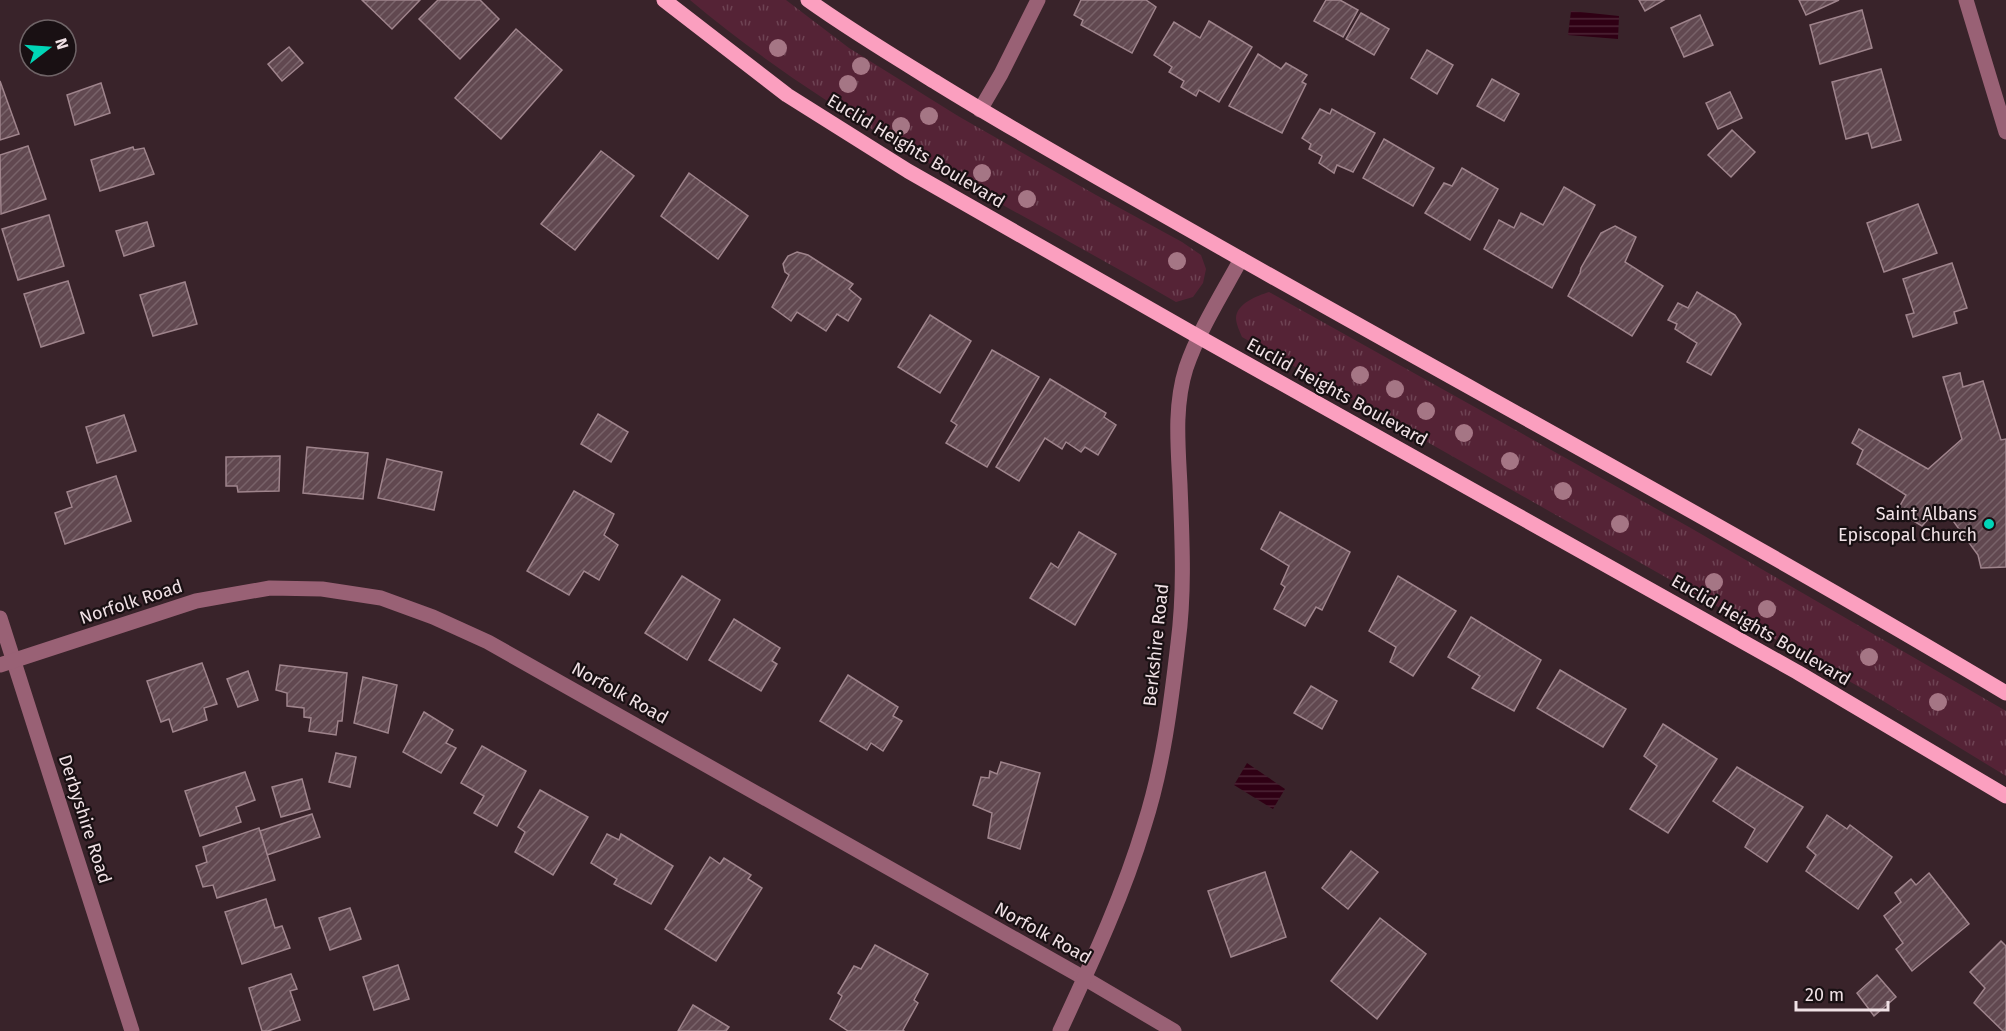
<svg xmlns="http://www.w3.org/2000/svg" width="2006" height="1031" viewBox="0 0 2006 1031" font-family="'Fira Sans',sans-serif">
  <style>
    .grass { fill: url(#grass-tufts) }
    .water { fill: url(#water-rules) }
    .building { fill: url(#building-hatch); stroke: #9f848c; stroke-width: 1.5 }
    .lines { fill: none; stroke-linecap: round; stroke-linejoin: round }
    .minor { stroke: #996175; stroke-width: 15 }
    .major { stroke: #fb9fbf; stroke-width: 15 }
    .tree { fill: #a57685 }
    .poi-dot { fill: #00d5b7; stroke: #191013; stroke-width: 2 }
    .labels { text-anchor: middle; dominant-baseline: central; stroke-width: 4.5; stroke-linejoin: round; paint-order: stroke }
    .street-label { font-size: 18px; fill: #f0e1e5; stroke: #191013 }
    .poi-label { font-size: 18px; fill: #f0e1e5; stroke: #191013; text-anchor: end }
  </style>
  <defs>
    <pattern id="grass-tufts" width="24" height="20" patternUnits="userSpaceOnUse" patternTransform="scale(1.5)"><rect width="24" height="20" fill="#552336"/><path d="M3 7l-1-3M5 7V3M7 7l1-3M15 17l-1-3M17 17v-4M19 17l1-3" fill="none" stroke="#6e4353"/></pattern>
    <pattern id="water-rules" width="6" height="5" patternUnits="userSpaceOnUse" patternTransform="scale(1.5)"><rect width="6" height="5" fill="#2f0014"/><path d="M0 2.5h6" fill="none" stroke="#4d2536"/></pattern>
    <pattern id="building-hatch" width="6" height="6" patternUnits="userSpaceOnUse" patternTransform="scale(1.5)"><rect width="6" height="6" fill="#614850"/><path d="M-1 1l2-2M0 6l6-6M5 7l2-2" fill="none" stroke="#786269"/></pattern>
  </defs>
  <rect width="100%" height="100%" fill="#39232a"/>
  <g class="grass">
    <path d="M 690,0 L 786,0 L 849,48 L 958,116 L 1096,195 L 1182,242 L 1201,255 L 1206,269 L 1203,283 L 1193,297 L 1176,302 C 1011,206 837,124 690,0 Z"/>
    <path d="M 1269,292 L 1689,527 L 2006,711 L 2006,776 L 1870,693 L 1242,337 C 1240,332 1236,324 1236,318 C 1237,303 1257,296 1269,292 Z"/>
  </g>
  <g class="water">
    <path d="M 1571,11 L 1619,16 L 1618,39 L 1568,35 Z"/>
    <path d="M 1247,763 L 1285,789 L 1273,809 L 1234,785 Z"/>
  </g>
  <g class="building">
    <path d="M 362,0 L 420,0 L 392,29 Z"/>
    <path d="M 438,0 L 480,0 L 499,19 L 460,59 L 419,19 Z"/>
    <path d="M 1081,0 L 1146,0 L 1156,7 L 1132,53 L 1081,25 L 1083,20 L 1074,15 Z"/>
    <path d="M 1326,0 L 1340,0 L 1358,10 L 1343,37 L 1314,21 Z"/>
    <path d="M 1639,0 L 1664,0 L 1645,11 Z"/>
    <path d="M 1799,0 L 1839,0 L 1806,15 Z"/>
    <path d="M 1862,10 L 1872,48 L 1820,64 L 1810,25 Z"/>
    <path d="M 1361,13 L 1389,29 L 1374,55 L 1346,39 Z"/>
    <path d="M 1700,15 L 1713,45 L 1684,57 L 1671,28 Z"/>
    <path d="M 1209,21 L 1252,47 L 1219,102 L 1199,90 L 1196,96 L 1181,87 L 1184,81 L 1169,72 L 1172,67 L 1154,55 L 1174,22 L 1200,38 Z"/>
    <path d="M 516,29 L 562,70 L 501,139 L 455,98 Z"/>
    <path d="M 289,47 L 303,63 L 282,81 L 268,64 Z"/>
    <path d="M 1427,50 L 1453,65 L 1437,94 L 1411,78 Z"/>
    <path d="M 1258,54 L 1281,69 L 1286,63 L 1307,75 L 1302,82 L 1306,84 L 1282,133 L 1229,106 Z"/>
    <path d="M 1881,69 L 1901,140 L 1872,148 L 1868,133 L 1846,139 L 1832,82 Z"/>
    <path d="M 1492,79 L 1519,94 L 1504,121 L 1477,106 Z"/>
    <path d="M 0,81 L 19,134 L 0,140 Z"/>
    <path d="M 101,83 L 110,113 L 75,125 L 67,95 Z"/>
    <path d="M 1730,92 L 1742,118 L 1718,129 L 1706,103 Z"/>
    <path d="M 1320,109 L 1330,114 L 1332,109 L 1375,133 L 1353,172 L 1337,165 L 1334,173 L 1319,163 L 1322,156 L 1309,149 L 1311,144 L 1302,138 Z"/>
    <path d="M 1732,130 L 1755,152 L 1731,177 L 1708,155 Z"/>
    <path d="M 1384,139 L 1434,168 L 1413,206 L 1363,178 Z"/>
    <path d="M 28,146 L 46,199 L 1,214 L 0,155 Z"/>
    <path d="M 133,147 L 134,150 L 144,148 L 154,174 L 100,191 L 91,160 Z"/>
    <path d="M 601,151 L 634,176 L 575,250 L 541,224 Z"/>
    <path d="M 1462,168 L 1498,189 L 1470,240 L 1425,213 L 1444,183 L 1452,186 Z"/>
    <path d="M 689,173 L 748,216 L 718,259 L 661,216 Z"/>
    <path d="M 1564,187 L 1595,205 L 1552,288 L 1484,249 L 1499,220 L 1514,228 L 1521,213 L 1543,225 Z"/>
    <path d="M 1918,204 L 1937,253 L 1884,272 L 1867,223 Z"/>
    <path d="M 49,215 L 64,266 L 18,280 L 2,229 Z"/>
    <path d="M 147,222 L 154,246 L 124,256 L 116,231 Z"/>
    <path d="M 1615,226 L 1636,237 L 1625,262 L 1663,286 L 1632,336 L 1568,296 L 1580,273 L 1581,268 L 1601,233 Z"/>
    <path d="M 797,252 L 808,255 L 853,284 L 849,289 L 861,299 L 848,321 L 837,314 L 826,331 L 797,312 L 791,321 L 772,307 L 789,275 L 785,272 L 783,264 L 788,256 Z"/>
    <path d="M 1952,263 L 1967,308 L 1954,312 L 1957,323 L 1913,337 L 1906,315 L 1914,313 L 1903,279 Z"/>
    <path d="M 68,281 L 84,333 L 41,347 L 24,294 Z"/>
    <path d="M 185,282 L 197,324 L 153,336 L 140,295 Z"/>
    <path d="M 1697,292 L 1735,315 L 1741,324 L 1711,375 L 1687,362 L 1697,343 L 1675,329 L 1677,324 L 1668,320 L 1678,303 L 1688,308 Z"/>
    <path d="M 930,315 L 971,341 L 940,393 L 898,367 Z"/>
    <path d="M 992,350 L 1039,377 L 987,467 L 946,443 L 957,425 L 951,421 Z"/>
    <path d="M 1960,373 L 1963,387 L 1983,381 L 2001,440 L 2006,439 L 2006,567 L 1981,568 L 1978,555 L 1946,511 L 1938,508 L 1922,526 L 1897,511 L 1906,495 L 1857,464 L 1863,450 L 1852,443 L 1859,429 L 1928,469 L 1962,439 L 1943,377 Z"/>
    <path d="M 1050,379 L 1106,413 L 1104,417 L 1116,425 L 1098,455 L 1085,447 L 1081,452 L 1066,442 L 1062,449 L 1045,438 L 1019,481 L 996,467 Z"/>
    <path d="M 598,414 L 628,432 L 611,462 L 581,444 Z"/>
    <path d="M 124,415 L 136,451 L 97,463 L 86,427 Z"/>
    <path d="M 307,447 L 368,453 L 363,499 L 303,493 Z"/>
    <path d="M 280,456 L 279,491 L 238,492 L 237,486 L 226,486 L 226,457 Z"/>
    <path d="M 387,459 L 442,472 L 434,510 L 378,498 Z"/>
    <path d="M 116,476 L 131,521 L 65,544 L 55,513 L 72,507 L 67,492 Z"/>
    <path d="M 574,491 L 614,514 L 604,535 L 618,545 L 599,580 L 584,571 L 569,595 L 527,571 Z"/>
    <path d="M 1280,512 L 1350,552 L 1322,610 L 1316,607 L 1305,626 L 1274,609 L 1285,587 L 1281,584 L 1289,566 L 1261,549 Z"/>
    <path d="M 1079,532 L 1116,554 L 1075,625 L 1030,598 L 1051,563 L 1058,568 Z"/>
    <path d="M 682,576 L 720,600 L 687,660 L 645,633 Z"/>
    <path d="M 1398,576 L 1456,611 L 1413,676 L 1390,662 L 1396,647 L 1369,631 Z"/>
    <path d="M 1471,617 L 1541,660 L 1514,711 L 1472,688 L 1480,676 L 1448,657 Z"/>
    <path d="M 734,619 L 780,648 L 772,661 L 777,664 L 761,691 L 709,660 Z"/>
    <path d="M 202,663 L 217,704 L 204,708 L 207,720 L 173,732 L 169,719 L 161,722 L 147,681 Z"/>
    <path d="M 280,665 L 347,673 L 342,721 L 338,721 L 336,735 L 309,731 L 311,718 L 304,717 L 304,708 L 287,706 L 287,693 L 276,690 Z"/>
    <path d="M 1560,670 L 1626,709 L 1603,747 L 1537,708 Z"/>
    <path d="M 248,671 L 258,700 L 238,707 L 227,679 Z"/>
    <path d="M 848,675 L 898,707 L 893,716 L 902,721 L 883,751 L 871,743 L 867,750 L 820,721 Z"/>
    <path d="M 363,677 L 397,685 L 388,733 L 354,723 Z"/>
    <path d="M 1311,686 L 1337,701 L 1322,729 L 1294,713 Z"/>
    <path d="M 424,712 L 453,730 L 446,743 L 456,748 L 441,773 L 403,752 Z"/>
    <path d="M 1663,724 L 1717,759 L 1668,833 L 1630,809 L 1657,766 L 1644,756 Z"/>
    <path d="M 482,746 L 526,771 L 497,826 L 474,813 L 484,796 L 461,783 Z"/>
    <path d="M 336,753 L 356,757 L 350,787 L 329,782 Z"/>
    <path d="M 1001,762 L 1040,773 L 1020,849 L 988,838 L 992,813 L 973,805 L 981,777 L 989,778 L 990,771 L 997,774 Z"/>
    <path d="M 1737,767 L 1803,807 L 1767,862 L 1745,847 L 1755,829 L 1713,801 Z"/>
    <path d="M 245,772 L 255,800 L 236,807 L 241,822 L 200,836 L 185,791 Z"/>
    <path d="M 302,779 L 310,809 L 281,817 L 272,787 Z"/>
    <path d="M 540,790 L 588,817 L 553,875 L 515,852 L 525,832 L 518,827 Z"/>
    <path d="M 312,814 L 320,837 L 267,855 L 260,831 Z"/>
    <path d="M 1827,815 L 1847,829 L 1850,825 L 1892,857 L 1858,909 L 1806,871 L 1816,855 L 1807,847 Z"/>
    <path d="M 259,828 L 275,880 L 217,898 L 213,885 L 203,887 L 196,866 L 207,862 L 203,847 Z"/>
    <path d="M 607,834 L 619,840 L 621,834 L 673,866 L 651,904 L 614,884 L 617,879 L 591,863 Z"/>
    <path d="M 1351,851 L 1378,872 L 1348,909 L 1322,888 Z"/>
    <path d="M 710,857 L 720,864 L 724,858 L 751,875 L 748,879 L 762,888 L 716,961 L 665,929 Z"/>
    <path d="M 1265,872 L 1286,937 L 1231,957 L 1208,891 Z"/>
    <path d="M 1929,873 L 1969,924 L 1912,971 L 1896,949 L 1903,943 L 1884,916 L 1901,902 L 1895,893 L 1911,879 L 1916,885 Z"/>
    <path d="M 266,899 L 275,928 L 282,926 L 290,948 L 242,964 L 225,912 Z"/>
    <path d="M 350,908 L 361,939 L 330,950 L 319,918 Z"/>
    <path d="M 1380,918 L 1426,954 L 1377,1019 L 1331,981 Z"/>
    <path d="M 2001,941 L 2006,946 L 2006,1031 L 2003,1031 L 1974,1003 L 1985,988 L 1970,972 Z"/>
    <path d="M 875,945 L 928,974 L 914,1000 L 918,1003 L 903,1030 L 904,1031 L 848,1031 L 830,1019 L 842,996 L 838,993 L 854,966 L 861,969 Z"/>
    <path d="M 398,965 L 409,999 L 374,1010 L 363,977 Z"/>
    <path d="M 291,974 L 297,989 L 290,991 L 300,1020 L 268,1031 L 262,1031 L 249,988 Z"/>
    <path d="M 1877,975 L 1896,997 L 1874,1016 L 1857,993 Z"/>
    <path d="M 693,1005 L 729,1027 L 726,1031 L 678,1031 Z"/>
  </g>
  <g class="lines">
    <g class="minor">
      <path d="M 1966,0 L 2006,132"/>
      <path d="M 980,110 L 1001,74 L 1038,0"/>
      <path d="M 0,618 L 132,1031"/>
      <path d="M 0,665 L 196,601 L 270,588 L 322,589 L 381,598 L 433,617 L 488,642 L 1084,978 L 1174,1031"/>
      <path d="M 1060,1031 C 1091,964 1123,896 1144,826 C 1163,767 1171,704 1178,643 C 1185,590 1182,538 1180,485 C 1178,446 1174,406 1186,368 C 1199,330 1222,294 1241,259"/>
    </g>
    <g class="major">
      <path d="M 664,0 L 787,95 L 908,171 L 1199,337 L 1797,672 L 2006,796"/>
      <path d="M 808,0 C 850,30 893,56 937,83 C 1031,141 1129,195 1225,250 C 1486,398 1749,539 2006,693"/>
    </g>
  </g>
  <g class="tree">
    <circle cx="778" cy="48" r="9"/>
    <circle cx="861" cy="66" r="9"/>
    <circle cx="848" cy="84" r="9"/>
    <circle cx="929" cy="116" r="9"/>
    <circle cx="901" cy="126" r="9"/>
    <circle cx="982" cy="173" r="9"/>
    <circle cx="1027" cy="199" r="9"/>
    <circle cx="1177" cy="261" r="9"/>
    <circle cx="1360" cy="375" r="9"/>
    <circle cx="1395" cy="389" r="9"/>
    <circle cx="1426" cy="411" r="9"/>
    <circle cx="1464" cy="433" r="9"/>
    <circle cx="1510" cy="461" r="9"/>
    <circle cx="1563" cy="491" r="9"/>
    <circle cx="1620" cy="524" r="9"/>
    <circle cx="1714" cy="582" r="9"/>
    <circle cx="1767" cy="609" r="9"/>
    <circle cx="1869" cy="657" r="9"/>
    <circle cx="1938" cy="702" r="9"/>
  </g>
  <circle class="poi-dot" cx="1989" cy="524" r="6"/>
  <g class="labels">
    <g class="street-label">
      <text transform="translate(916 151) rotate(31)">Euclid Heights Boulevard</text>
      <text transform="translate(1337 392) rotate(29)">Euclid Heights Boulevard</text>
      <text transform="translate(131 602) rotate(-18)">Norfolk Road</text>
      <text transform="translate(1761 630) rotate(30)">Euclid Heights Boulevard</text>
      <text transform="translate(1156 645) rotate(-84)">Berkshire Road</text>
      <text transform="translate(620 693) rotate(29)">Norfolk Road</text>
      <text transform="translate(85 819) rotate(72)">Derbyshire Road</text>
      <text transform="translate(1043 933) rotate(29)">Norfolk Road</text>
    </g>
    <g class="poi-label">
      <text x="1977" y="514">Saint Albans<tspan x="1977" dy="21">Episcopal Church</tspan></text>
    </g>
  </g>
  <g transform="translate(48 48) rotate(73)"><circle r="28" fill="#191013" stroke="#6f6467" stroke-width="1.5"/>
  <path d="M0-4.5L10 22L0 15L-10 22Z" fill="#00d5b7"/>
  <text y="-9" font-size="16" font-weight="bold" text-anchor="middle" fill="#f0e1e5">N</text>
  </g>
  <path d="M1796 1001v9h92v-9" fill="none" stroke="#f0e1e5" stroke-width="3"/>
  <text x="1805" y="1001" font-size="18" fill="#f0e1e5" stroke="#191013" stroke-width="4.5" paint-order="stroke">20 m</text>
</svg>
